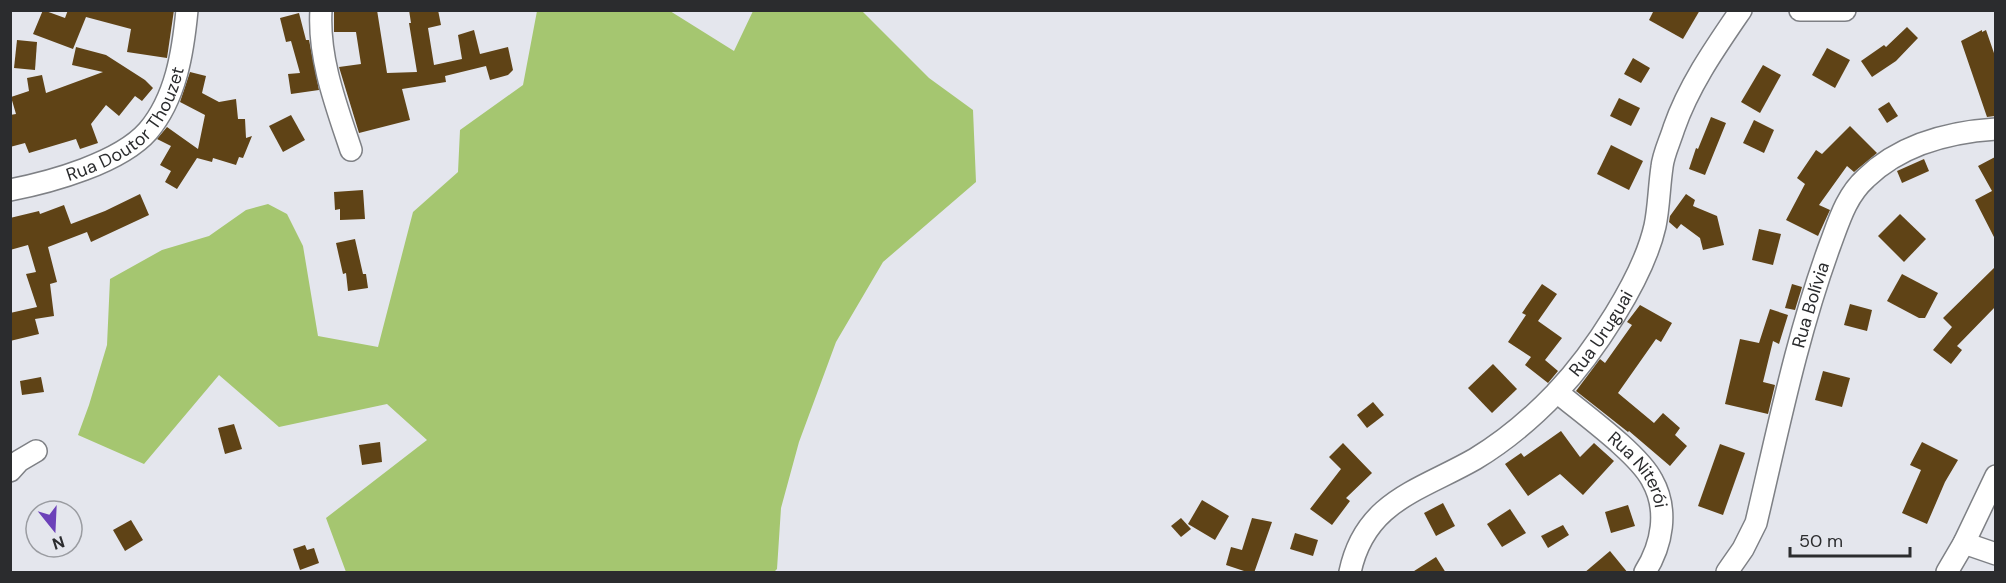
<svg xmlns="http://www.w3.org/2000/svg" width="2006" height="583" viewBox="0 0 2006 583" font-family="'DM Sans',sans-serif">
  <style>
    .forest { fill: #a5c670 }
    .building { fill: #5f4316 }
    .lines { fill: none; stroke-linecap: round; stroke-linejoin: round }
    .minor-casing { stroke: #7e8085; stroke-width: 24 }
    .minor { stroke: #fff; stroke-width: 21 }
    .labels { text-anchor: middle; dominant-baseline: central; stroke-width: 6; stroke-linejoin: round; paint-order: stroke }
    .street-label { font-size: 18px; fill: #2b2c2e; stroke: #e4e6ed }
  </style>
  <rect width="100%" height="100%" fill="#e4e6ed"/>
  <path class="forest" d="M 856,10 L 863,12 L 929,78 L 973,110 L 976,182 L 883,262 L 836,342 L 799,442 L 781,508 L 777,569 L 774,572 L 346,572 L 326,518 L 427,440 L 387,404 L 279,427 L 219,375 L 144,464 L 78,435 L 89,405 L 107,345 L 110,279 L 162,250 L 209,236 L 246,210 L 268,204 L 287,214 L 303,246 L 318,336 L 378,347 L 413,212 L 458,172 L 460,130 L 523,85 L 537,11 L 670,11 L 734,51 L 753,11 Z"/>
  <g class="building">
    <path d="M 43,10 L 65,18 L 68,10 L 174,10 L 167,58 L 127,52 L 131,29 L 86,17 L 73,49 L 33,34 Z"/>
    <path d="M 334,10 L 377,10 L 387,73 L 417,72 L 409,23 L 411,23 L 409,10 L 438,10 L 441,25 L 428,28 L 434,65 L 462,59 L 458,35 L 474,30 L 480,54 L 508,47 L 513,70 L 508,75 L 490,80 L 486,66 L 445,76 L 446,82 L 402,89 L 410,120 L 359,133 L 339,67 L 361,64 L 356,32 L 334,32 Z"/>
    <path d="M 1654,10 L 1700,10 L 1683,39 L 1649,20 Z"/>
    <path d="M 299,13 L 306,40 L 309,40 L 319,90 L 291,94 L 288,74 L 300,73 L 291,41 L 286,42 L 280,18 Z"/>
    <path d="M 1907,27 L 1918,38 L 1896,61 L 1872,77 L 1861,61 L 1884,45 L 1886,47 Z"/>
    <path d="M 1982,30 L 1982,32 L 1986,30 L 1995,56 L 1995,116 L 1987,117 L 1961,41 Z"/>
    <path d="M 17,40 L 37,42 L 35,70 L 14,68 Z"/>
    <path d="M 76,47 L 106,55 L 145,80 L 153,88 L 142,101 L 135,96 L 119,116 L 106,105 L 91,124 L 98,143 L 80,149 L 76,139 L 29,153 L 25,143 L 10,147 L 10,115 L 16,114 L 11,97 L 29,91 L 27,78 L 42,75 L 46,93 L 103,72 L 72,65 Z"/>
    <path d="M 1827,48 L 1850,60 L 1835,88 L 1812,75 Z"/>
    <path d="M 1633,58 L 1650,68 L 1641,83 L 1624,74 Z"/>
    <path d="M 1763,65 L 1781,75 L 1760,113 L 1741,102 Z"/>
    <path d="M 190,72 L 206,76 L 202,93 L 219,102 L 236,99 L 238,119 L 245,119 L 246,138 L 252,136 L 243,158 L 239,157 L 236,165 L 213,158 L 212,162 L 197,158 L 177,189 L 165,182 L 171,171 L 160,165 L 171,146 L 157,139 L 167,127 L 198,149 L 205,115 L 180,102 Z"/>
    <path d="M 1619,98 L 1640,108 L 1631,126 L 1610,116 Z"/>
    <path d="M 1889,102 L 1898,116 L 1887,123 L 1878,109 Z"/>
    <path d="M 291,115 L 305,140 L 283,152 L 269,126 Z"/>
    <path d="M 1711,117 L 1726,123 L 1705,175 L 1689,169 L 1696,148 L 1698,149 Z"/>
    <path d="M 1754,120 L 1774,130 L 1764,153 L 1743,143 Z"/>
    <path d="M 1850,126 L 1877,153 L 1854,172 L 1847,166 L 1819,205 L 1830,210 L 1818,236 L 1786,220 L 1805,184 L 1797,178 L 1816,150 L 1822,154 Z"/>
    <path d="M 1611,145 L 1643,161 L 1629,190 L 1597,174 Z"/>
    <path d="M 1995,157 L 1995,239 L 1975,200 L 1992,191 L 1978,166 Z"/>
    <path d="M 1924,159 L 1929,171 L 1902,183 L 1897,171 Z"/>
    <path d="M 363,190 L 365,219 L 340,220 L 340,209 L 335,210 L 334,192 Z"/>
    <path d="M 140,194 L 149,215 L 91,242 L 87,232 L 48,247 L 57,282 L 50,284 L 54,316 L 35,319 L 39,334 L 10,341 L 10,313 L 37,307 L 26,274 L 36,272 L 28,245 L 10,250 L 10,218 L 39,211 L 40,214 L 64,205 L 71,224 L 105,211 Z"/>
    <path d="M 1686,194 L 1695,200 L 1693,206 L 1717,216 L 1724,245 L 1703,250 L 1700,238 L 1681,224 L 1677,229 L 1669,222 L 1670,216 Z"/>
    <path d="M 1900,214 L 1926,239 L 1904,262 L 1878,236 Z"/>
    <path d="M 1759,229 L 1781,234 L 1773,265 L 1752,260 Z"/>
    <path d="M 355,239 L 363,274 L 366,274 L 368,288 L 348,291 L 346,273 L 343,274 L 336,243 Z"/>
    <path d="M 1995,267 L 1995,307 L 1957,346 L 1962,350 L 1951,364 L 1933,350 L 1952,327 L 1943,318 Z"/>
    <path d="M 1902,274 L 1938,293 L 1925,318 L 1919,318 L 1887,301 Z"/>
    <path d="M 1542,284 L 1557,294 L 1538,321 L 1562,338 L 1545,360 L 1558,371 L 1548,383 L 1525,365 L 1531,357 L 1508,342 L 1526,315 L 1522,313 Z"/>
    <path d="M 1792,284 L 1802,287 L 1795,310 L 1785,308 Z"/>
    <path d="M 1850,304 L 1872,310 L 1867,331 L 1844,325 Z"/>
    <path d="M 1640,305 L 1672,323 L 1661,342 L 1656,339 L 1618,393 L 1654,423 L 1663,413 L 1680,428 L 1675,435 L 1687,446 L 1670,466 L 1629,431 L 1628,432 L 1576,391 L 1600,359 L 1605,363 L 1632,325 L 1627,322 Z"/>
    <path d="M 1770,309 L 1788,315 L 1779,344 L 1773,341 L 1763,382 L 1775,385 L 1768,414 L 1725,404 L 1740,339 L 1759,343 Z"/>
    <path d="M 1493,364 L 1517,389 L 1492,413 L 1468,388 Z"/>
    <path d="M 1823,371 L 1850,378 L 1842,407 L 1815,400 Z"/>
    <path d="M 41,377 L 44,392 L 22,395 L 20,381 Z"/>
    <path d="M 1373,402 L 1384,415 L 1367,428 L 1357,415 Z"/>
    <path d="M 234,424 L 242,449 L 225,454 L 218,428 Z"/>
    <path d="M 1561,431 L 1580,457 L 1594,443 L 1614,461 L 1583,495 L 1560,474 L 1528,496 L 1505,464 L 1521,453 L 1524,457 Z"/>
    <path d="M 380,442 L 382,462 L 362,465 L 359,445 Z"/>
    <path d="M 1922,442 L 1958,460 L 1945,482 L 1927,524 L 1902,513 L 1921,470 L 1910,465 Z"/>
    <path d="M 1343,443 L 1372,473 L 1346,498 L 1350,501 L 1332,525 L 1310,509 L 1341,469 L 1329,457 Z"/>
    <path d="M 1720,444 L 1745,453 L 1723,515 L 1698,506 Z"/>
    <path d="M 1202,500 L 1229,516 L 1215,540 L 1188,524 Z"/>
    <path d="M 1443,503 L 1455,526 L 1436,536 L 1424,513 Z"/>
    <path d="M 1628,505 L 1635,526 L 1611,533 L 1605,512 Z"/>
    <path d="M 1510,509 L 1526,533 L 1502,547 L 1487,524 Z"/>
    <path d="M 1181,518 L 1191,529 L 1181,537 L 1171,526 Z"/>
    <path d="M 1252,518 L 1272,522 L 1254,573 L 1250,573 L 1226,565 L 1231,547 L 1242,550 Z"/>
    <path d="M 131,520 L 143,540 L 125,551 L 113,530 Z"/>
    <path d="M 1563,525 L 1569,535 L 1548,548 L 1541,536 Z"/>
    <path d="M 1295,533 L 1318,540 L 1313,556 L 1290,549 Z"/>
    <path d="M 305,545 L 307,550 L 314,548 L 319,563 L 300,570 L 293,549 Z"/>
    <path d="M 1610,551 L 1628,573 L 1584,573 Z"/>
    <path d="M 1436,557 L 1446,573 L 1411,573 Z"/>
  </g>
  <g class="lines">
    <defs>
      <g id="minor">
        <path d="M 321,10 C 318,58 336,105 351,150"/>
        <path d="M 1800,10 L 1845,10"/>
        <path id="s1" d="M 10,190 C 51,182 120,163 148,131 C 176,98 183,52 187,10"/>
        <path id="s2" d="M 1557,392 C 1582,413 1638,453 1652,480 C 1669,510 1662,545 1645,572"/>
        <path d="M 10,471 L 19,461 L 36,451"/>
        <path d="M 1964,543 L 1996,554"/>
        <path id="s3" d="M 1350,572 C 1365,501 1419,491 1475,459 C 1505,441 1532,418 1556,393 C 1593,354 1643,279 1655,226 C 1659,207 1659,187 1662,167 C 1663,155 1670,141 1674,128 C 1689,85 1715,48 1741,10"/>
        <path id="s4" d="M 1727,572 L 1743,549 L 1756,523 C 1778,430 1797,335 1830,245 C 1839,221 1846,196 1866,178 C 1900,145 1949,132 1996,129"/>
        <path d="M 1947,572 L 1964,543 L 1996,476"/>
      </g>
    </defs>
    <use href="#minor" class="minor-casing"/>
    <use href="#minor" class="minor"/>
  </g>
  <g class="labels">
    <g class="street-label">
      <text stroke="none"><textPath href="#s1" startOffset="141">Rua Doutor Thouzet</textPath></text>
      <text stroke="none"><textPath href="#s4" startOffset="282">Rua Bolívia</textPath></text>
      <text stroke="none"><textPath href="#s3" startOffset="356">Rua Uruguai</textPath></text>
      <text stroke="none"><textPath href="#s2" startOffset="114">Rua Niterói</textPath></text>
    </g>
  </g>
  <rect width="2006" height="583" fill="none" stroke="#2b2c2e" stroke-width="24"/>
  <g transform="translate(54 529) rotate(162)"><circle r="28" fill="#e4e6ed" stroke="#9a9ca1" stroke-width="1.5"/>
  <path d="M0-4.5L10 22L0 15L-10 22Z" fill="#6c41b9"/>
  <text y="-9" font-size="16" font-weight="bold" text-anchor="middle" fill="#2b2c2e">N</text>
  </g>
  <path d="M1790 547v9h120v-9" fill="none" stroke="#2b2c2e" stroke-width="3"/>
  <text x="1799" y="547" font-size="18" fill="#2b2c2e" stroke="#e4e6ed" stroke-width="4.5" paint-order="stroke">50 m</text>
</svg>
